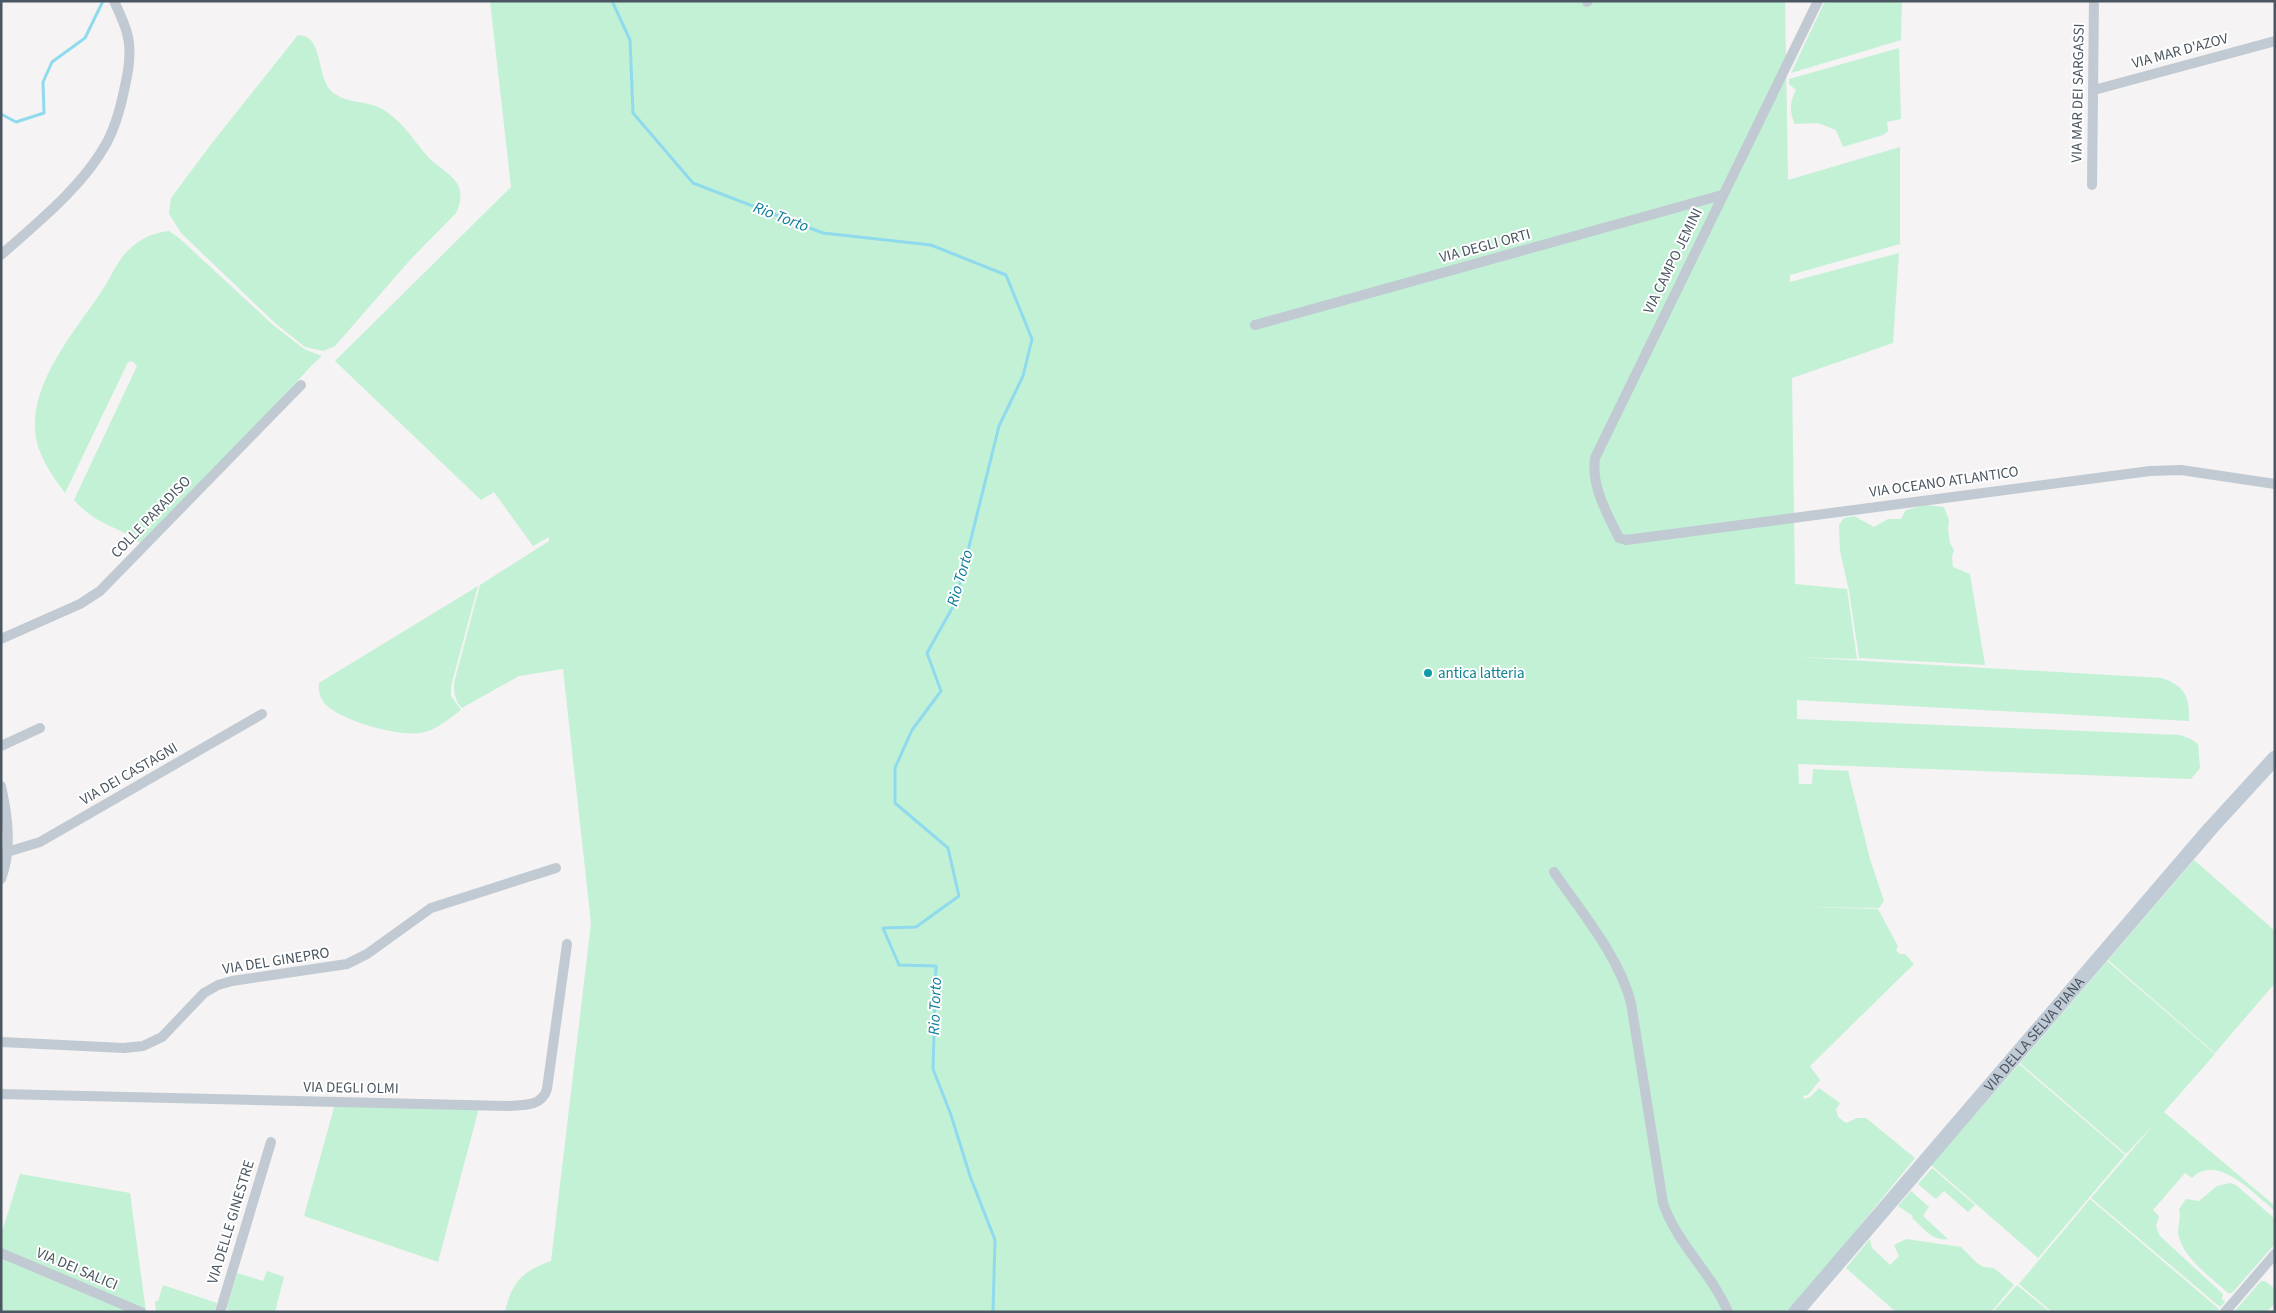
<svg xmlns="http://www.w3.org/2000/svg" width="2276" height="1313" viewBox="0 0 2276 1313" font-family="'Source Sans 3',sans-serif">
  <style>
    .green { fill: #c3f1d5 }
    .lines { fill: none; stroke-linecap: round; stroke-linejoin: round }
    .stream { stroke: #90daee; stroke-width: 3 }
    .street { stroke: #c1cad2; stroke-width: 10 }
    .secondary { stroke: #c1cbd6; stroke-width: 15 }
    .culture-dot { fill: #0f9aa8; stroke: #fff; stroke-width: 2 }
    .labels { text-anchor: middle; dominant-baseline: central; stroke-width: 4; stroke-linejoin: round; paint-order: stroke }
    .street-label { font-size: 15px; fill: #4a5661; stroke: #fff }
    .culture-label { font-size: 15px; fill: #0d838f; stroke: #fff; text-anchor: start }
    .water-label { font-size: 16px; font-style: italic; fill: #0c7c9b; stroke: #fff }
  </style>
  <rect width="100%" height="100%" fill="#f5f3f3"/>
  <g class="green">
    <path d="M 490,1 L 1785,1 L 1788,180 L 1900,147 L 1900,244 L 1790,275 L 1790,282 L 1899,253 L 1893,343 L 1792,378 L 1795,584 L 1847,589 L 1857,659 L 1796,657 L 2162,678 C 2185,686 2190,697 2189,721 L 1797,700 L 1797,719 L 2180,735 L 2191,739 L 2198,744 L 2200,768 L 2191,779 L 1798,764 L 1799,784 L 1812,784 L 1813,769 L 1848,771 L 1870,859 L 1884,901 L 1879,908 L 1800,907 L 1878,909 L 1898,946 L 1896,950 L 1899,954 L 1905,954 L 1914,964 L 1810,1066 L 1820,1080 L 1808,1095 L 1803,1096 L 1804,1099 L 1810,1097 L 1819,1088 L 1840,1103 L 1836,1109 L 1838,1117 L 1846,1123 L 1857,1118 L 1866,1118 L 1915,1158 L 1807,1291 L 1807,1312 L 505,1312 C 512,1282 522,1271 551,1261 L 591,923 L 563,669 L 519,676 L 462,708 C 455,702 454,692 454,683 L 480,585 L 549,541 L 549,537 L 533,546 L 494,492 L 481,500 L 335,361 L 511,187 Z"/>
    <path d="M 1825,1 L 1902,1 L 1901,40 L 1791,73 Z"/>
    <path d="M 298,35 C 326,36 314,80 335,94 C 348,103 364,101 378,107 C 400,117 413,140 429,158 C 438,167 454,175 459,187 C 462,197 460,204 456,213 L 410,260 L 335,346 L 323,351 L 305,347 L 275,323 L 182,234 L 169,214 L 171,198 L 212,143 Z"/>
    <path d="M 1899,48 L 1901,119 L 1887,122 L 1888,131 L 1883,135 L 1843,147 L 1836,130 L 1818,123 L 1795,124 C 1789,113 1790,101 1796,90 L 1789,84 L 1789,79 Z"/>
    <path d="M 169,231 L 179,238 L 272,324 L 304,349 L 322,356 L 312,365 L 254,429 L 140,543 C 128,532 116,530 102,522 C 92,517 82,509 74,500 L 137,366 L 132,361 L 128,362 L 65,493 C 49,471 33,449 35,420 C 38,371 80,325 105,286 C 111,276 116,265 123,256 C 136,241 150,233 169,231 Z"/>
    <path d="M 1926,505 L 1944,507 L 1949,520 L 1948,530 L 1950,543 L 1954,550 L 1952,557 L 1953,567 L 1970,574 L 1985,665 L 1859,658 L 1849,591 L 1840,551 L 1839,525 L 1844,518 L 1854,516 L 1874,527 L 1888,519 L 1901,519 L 1906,510 Z"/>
    <path d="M 478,586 L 451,686 L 451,696 L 461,710 C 451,717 440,727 428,731 C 406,740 341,721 325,704 C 320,698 318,690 319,683 Z"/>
    <path d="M 2194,860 L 2275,931 L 2275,983 L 2215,1053 L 2108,960 Z"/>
    <path d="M 2107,961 L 2215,1054 L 2164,1112 L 2275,1206 L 2275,1211 C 2255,1195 2217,1152 2192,1178 L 2185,1173 L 2153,1210 L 2159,1216 L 2156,1226 L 2160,1236 L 2223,1294 L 2222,1299 L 2225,1302 L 2220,1307 L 2091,1198 L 2156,1122 L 2126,1154 L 2020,1063 Z"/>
    <path d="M 2019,1064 L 2125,1155 L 2038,1258 L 1931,1165 Z"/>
    <path d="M 335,1104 L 479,1108 L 438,1262 L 304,1216 Z"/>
    <path d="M 1932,1168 L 1975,1205 L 1968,1212 L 1944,1191 L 1936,1199 L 1918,1184 Z"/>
    <path d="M 20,1174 L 130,1193 L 146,1312 L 1,1312 L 1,1235 Z"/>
    <path d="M 2230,1183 L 2236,1185 L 2275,1219 L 2275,1244 L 2232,1293 L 2228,1293 C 2212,1278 2187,1261 2180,1240 C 2175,1230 2182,1220 2179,1209 L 2186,1199 L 2199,1201 L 2217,1186 Z"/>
    <path d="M 1911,1191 L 1929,1207 L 1924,1214 L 1924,1217 L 1948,1239 C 1932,1242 1923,1227 1912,1218 L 1913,1216 L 1898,1206 Z"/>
    <path d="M 2090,1199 L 2219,1309 L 2217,1312 L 2052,1312 L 2019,1284 Z"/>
    <path d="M 1870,1239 L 1872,1248 L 1890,1265 L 1899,1256 L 1894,1245 L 1906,1239 L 1961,1247 L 1977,1263 L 1983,1267 L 1994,1268 L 2014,1285 L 1991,1312 L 1896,1312 L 1846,1268 Z"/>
    <path d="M 267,1271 L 284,1277 L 275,1312 L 236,1312 L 226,1309 L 237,1273 L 263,1281 Z"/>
    <path d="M 2261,1281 L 2265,1281 L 2275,1289 L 2275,1303 L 2267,1312 L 2234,1312 Z"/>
    <path d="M 163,1285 L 217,1303 L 214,1312 L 156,1312 L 155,1301 L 158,1301 Z"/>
    <path d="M 2017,1285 L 2050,1312 L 1993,1312 Z"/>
  </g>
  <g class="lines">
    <g class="stream">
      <path d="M 612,1 L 630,40 L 633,113 L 693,183 L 823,233 L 931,245 L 1006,275 L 1032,339 L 1023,376 L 999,426 L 955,603 L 927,653 L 941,691 L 912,730 L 895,768 L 895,803 L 948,848 L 959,896 L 916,927 L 883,928 L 899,965 L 936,966 L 933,1069 L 951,1115 L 970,1176 L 995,1240 L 993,1312"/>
      <path d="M 1,114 L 16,122 L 44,113 L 43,82 L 52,62 L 85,38 L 103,1"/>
    </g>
    <g class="street">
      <path d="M 1818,1 L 1595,458 C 1591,487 1607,513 1619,538 L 1626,540 L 2150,471 L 2181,470 L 2275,484"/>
      <path d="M 1587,2 L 1588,1"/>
      <path d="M 2094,90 L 2275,41"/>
      <path d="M 2092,185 L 2094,1"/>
      <path d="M 1,255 C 37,223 83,186 106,144 C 116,126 121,106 125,86 C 129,69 132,50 127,33 C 124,22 119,12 114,1"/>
      <path d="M 1255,325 L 1722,195"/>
      <path d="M 1,639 L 80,604 L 100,591 L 301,385"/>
      <path d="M 1,746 L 40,728"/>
      <path d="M 1,786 C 8,817 12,850 1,879"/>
      <path d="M 7,852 L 40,842 L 262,714"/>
      <path d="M 1554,872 C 1581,912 1619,956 1631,1003 L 1663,1203 C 1677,1244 1711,1272 1728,1312"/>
      <path d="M 1,1042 L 124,1048 L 143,1046 L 162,1037 L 204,993 L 218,985 L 232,981 L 347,964 L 367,954 L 431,908 L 556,868"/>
      <path d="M 1,1094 L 507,1106 C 522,1105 542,1107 547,1089 L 567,944"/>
      <path d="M 1,1253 L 141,1312"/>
      <path d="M 220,1312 L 271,1142"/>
      <path d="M 2225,1312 L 2275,1254"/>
    </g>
    <path class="secondary" id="s1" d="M 1796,1312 L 2210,829 L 2275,758"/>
  </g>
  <circle class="culture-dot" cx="1428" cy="673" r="5"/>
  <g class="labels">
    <g class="street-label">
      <text transform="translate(2180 51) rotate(-15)">VIA MAR D'AZOV</text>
      <text transform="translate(2078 93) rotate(-89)">VIA MAR DEI SARGASSI</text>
      <text transform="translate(1485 246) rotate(-15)">VIA DEGLI ORTI</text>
      <text transform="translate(1673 261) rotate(-64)">VIA CAMPO JEMINI</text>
      <text transform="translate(1944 482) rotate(-8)">VIA OCEANO ATLANTICO</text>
      <text transform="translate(151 517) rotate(-46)">COLLE PARADISO</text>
      <text transform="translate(129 774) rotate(-30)">VIA DEI CASTAGNI</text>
      <text transform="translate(276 961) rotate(-9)">VIA DEL GINEPRO</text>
      <text stroke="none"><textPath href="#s1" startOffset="366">VIA DELLA SELVA PIANA</textPath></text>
      <text transform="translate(351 1088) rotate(1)">VIA DEGLI OLMI</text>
      <text transform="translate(231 1222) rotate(-73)">VIA DELLE GINESTRE</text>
      <text transform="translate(77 1269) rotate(23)">VIA DEI SALICI</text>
    </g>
    <g class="culture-label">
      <text x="1438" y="673">antica latteria</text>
    </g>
    <g class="water-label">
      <text transform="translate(781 217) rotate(21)">Rio Torto</text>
      <text transform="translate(960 578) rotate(-74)">Rio Torto</text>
      <text transform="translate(935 1006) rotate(-88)">Rio Torto</text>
    </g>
  </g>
  <rect width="2276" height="1313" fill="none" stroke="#4a5661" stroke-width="5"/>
</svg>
